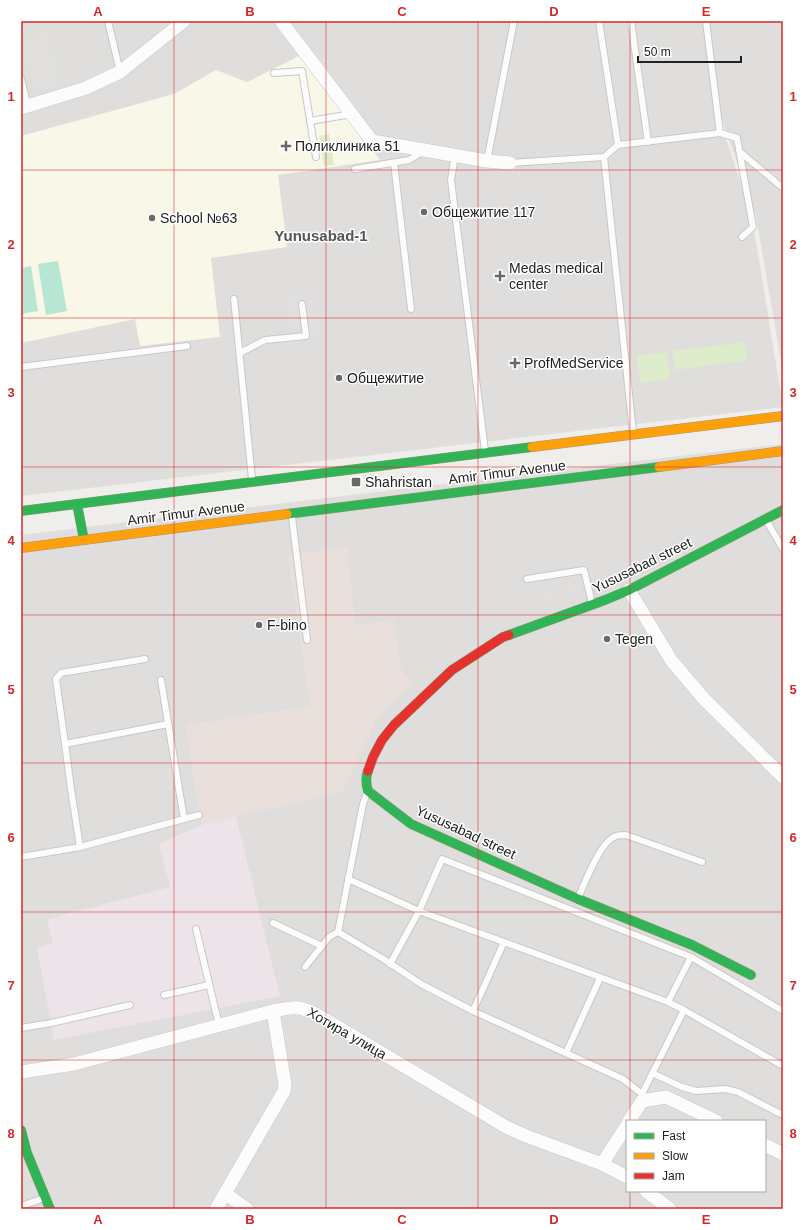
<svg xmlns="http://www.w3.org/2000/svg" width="804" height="1230" viewBox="0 0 804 1230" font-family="Helvetica,sans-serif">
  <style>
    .residential { fill: #dfdedc; fill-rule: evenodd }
    .industrial { fill: #ede4e9 }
    .education { fill: #f8f7e8 }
    .military { fill: #eae0db }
    .grass { fill: #ddeccb }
    .pitch { fill: #b7e6d2 }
    .parking { fill: #e0dfde }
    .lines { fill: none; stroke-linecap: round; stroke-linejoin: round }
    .lane-casing { stroke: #c9c8c7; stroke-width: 8 }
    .street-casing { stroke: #c9c8c7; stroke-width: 14 }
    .fast-casing { stroke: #999a82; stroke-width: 10 }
    .slow-casing { stroke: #999a82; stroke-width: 10 }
    .jam-casing { stroke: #999a82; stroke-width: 10 }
    .lane { stroke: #fdfcfc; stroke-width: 6 }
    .street { stroke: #fdfcfc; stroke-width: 13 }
    .fast { stroke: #30b455; stroke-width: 9 }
    .slow { stroke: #ff9f0a; stroke-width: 9 }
    .jam { stroke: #e5322d; stroke-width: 9 }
    .grid { fill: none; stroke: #d62828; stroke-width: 1; stroke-opacity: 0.55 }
    .poi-dot { fill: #6a6968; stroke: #fff; stroke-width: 1.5 }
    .labels { text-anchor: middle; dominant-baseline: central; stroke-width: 3; stroke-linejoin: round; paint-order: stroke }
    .poi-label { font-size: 14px; fill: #222; stroke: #fff; text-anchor: start }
    .street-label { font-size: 14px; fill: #222; stroke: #fff }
    .neighbourhood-label { font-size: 15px; font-weight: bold; fill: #555; stroke: #fff }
    .neatline { fill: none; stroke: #d62828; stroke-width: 1.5 }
    .grid-label { font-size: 13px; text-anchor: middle; font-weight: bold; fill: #d62828 }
  </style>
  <rect width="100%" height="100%" fill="#f0eeeb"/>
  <g class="residential">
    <path d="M 21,21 L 706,21 L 713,100 L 752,217 L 783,407 L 21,496 Z"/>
    <path d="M 708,21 L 783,21 L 783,372 L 756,216 L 715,100 Z"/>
    <path d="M 783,444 L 783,1209 L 21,1209 L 21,535 L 567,469 ZM 627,1121 L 765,1121 L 765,1191 L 627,1191 Z"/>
  </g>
  <path class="industrial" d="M 236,817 L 280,996 L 54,1040 L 37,948 L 53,943 L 47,919 L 170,887 L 159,844 L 202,825 Z"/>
  <path class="education" d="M 299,56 L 380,160 L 278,175 L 287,247 L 211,258 L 220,337 L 140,346 L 135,319 L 21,343 L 21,136 L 174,94 L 216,70 L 247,82 Z"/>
  <path class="military" d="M 347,547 L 355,625 L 394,620 L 401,670 L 414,684 L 378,715 L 343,791 L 202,825 L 199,815 L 186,725 L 310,706 L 288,555 Z"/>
  <g class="grass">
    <path d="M 329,134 L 334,165 L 324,166 L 319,136 Z"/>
    <path d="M 745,342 L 747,360 L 675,370 L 672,351 Z"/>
    <path d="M 667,352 L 670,379 L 640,383 L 637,356 Z"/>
  </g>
  <g class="pitch">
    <path d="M 58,261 L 67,311 L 46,315 L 38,264 Z"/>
    <path d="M 31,266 L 38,311 L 21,314 L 21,268 Z"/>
  </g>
  <g class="parking">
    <path d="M 48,33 L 61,84 L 34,91 L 21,40 Z"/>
    <path d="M 315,295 L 320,340 L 290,343 L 286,298 Z"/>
    <path d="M 580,584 L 581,592 L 539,601 L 538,593 Z"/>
  </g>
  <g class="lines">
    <defs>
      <g id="lane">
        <path d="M 108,21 L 120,72"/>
        <path d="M 599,21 L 618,145"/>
        <path d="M 631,21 L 648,142"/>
        <path d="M 706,21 L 720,133"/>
        <path d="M 274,73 L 302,71 L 316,157"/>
        <path d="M 21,79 L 28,107"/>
        <path d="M 310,121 L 352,114"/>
        <path d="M 740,152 L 783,188"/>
        <path d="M 455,155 L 451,180 L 485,451"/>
        <path d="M 604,157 L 633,432"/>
        <path d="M 487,161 L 514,21"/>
        <path d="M 394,163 L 411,309"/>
        <path d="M 510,163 L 604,157 L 618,145 L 720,133 L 737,138 L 753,227 L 742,237"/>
        <path d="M 355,169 L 409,160 L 424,151"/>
        <path d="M 234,299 L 252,479"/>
        <path d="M 240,353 L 265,340 L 306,336 L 302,304"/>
        <path d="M 21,367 L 187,346"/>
        <path d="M 292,517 L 307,640"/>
        <path d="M 766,520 L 783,549"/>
        <path d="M 527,579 L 584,570 L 592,603"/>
        <path d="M 161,680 L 184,819"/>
        <path d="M 65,744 L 56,679 L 61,673 L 145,659"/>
        <path d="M 80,847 L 71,789 L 65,744 L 168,724"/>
        <path d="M 21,857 L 80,847 L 199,815"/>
        <path d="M 348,879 L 419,911 L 390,964"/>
        <path d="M 578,898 C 585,883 600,841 616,836 C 619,835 623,835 626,835 L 702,862"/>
        <path d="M 273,923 L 322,946"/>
        <path d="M 196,929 L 219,1025"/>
        <path d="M 338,932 L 363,804 L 367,793"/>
        <path d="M 305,967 L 329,937 L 338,932 L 385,960 L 421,984 L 473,1011 L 623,1079 L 642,1094"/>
        <path d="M 164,995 L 209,985"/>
        <path d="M 668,1002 L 419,911 L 442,859 L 691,957"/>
        <path d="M 473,1011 L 504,942"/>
        <path d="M 783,1011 L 691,957 L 668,1002 L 684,1010 L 783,1066"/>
        <path d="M 21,1028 L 51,1023 L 130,1005"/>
        <path d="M 566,1053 L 600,978"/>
        <path d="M 652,1073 L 682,1087 L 696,1091 L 725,1089 L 738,1092 L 783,1115"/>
        <path d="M 642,1097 L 642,1094 L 684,1010"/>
        <path d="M 21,1206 L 44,1198"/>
      </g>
      <g id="street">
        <path d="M 281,21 L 372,141 L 487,161 L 510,163"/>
        <path d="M 21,108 L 86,88 L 120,72 L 184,21"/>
        <path d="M 629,590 L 671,660 L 704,699 L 783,777"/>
        <path d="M 21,1072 L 74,1064 L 273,1011 C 293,1007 297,1005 316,1014 L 508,1128 L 526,1136 L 602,1164 L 627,1177"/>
        <path d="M 629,1121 L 642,1101 L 666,1097 L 716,1121"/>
        <path d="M 765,1145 L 783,1154"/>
        <path d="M 602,1164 L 627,1125"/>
        <path d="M 646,1191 L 670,1209"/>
        <path d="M 226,1194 L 247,1209"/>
        <path d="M 216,1209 L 284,1091 L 285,1085 L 273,1011"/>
      </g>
      <g id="fast">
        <path d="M 77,504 L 84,540"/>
        <path d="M 21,511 L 532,447"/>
        <path d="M 287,514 L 659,467"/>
        <path d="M 509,635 L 605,600 L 629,590 L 783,510"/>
        <path d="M 368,771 C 365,778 366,784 368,791 L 411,824 L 578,899 L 692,945 L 751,975"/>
        <path d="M 21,1130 L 27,1153 L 50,1209"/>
      </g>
      <g id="slow">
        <path d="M 532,447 L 783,416"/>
        <path d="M 659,467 L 783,451"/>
        <path d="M 21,548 L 287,514"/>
      </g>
      <path id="jam" d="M 368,771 L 373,757 L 382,740 L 394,725 L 452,670 L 503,637 L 509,635"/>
    </defs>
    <use href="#lane" class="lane-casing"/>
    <use href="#street" class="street-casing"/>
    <use href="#fast" class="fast-casing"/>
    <use href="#slow" class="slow-casing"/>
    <use href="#jam" class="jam-casing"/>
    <use href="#lane" class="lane"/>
    <use href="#street" class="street"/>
    <use href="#fast" class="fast"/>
    <use href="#slow" class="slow"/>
    <use href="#jam" class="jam"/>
  </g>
  <path class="grid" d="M 174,21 L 174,1209M 326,21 L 326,1209M 478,21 L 478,1209M 630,21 L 630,1121M 21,170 L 783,170M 21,318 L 783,318M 21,467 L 783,467M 21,615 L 783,615M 21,763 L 783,763M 21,912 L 783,912M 21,1060 L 783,1060M 630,1191 L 630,1209"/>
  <g class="poi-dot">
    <path d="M284 140h4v4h4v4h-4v4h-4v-4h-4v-4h4z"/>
    <circle cx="424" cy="212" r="4"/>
    <circle cx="152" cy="218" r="4"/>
    <path d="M498 270h4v4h4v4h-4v4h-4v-4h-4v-4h4z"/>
    <path d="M513 357h4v4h4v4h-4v4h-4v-4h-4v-4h4z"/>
    <circle cx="339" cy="378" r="4"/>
    <rect x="351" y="477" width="10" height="10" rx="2"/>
    <circle cx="259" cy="625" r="4"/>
    <circle cx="607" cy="639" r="4"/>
  </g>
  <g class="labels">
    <g class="poi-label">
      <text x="295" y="146">Поликлиника 51</text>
      <text x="432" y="212">Общежитие 117</text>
      <text x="160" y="218">School №63</text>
      <text x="509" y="268">Medas medical<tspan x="509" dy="16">center</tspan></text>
      <text x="524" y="363">ProfMedService</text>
      <text x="347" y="378">Общежитие</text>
      <text x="365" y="482">Shahristan</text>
      <text x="267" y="625">F-bino</text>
      <text x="615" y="639">Tegen</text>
    </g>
    <g class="street-label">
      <text transform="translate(507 472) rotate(-7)">Amir Timur Avenue</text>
      <text transform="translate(186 513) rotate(-7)">Amir Timur Avenue</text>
      <text transform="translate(642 565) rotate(-26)">Yususabad street</text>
      <text transform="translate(466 832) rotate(25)">Yususabad street</text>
      <text transform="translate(347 1033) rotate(30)">Хотира улица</text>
    </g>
    <g class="neighbourhood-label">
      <text x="321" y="235">Yunusabad-1</text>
    </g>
  </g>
  <rect width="804" height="1230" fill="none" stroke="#ffffff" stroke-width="44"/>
  <rect x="626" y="1120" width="140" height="72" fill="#ffffff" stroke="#a7a7a7"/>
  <rect x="634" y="1133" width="20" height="6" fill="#30b455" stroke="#a7a7a7"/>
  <text x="662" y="1140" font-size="12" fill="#222222">Fast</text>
  <rect x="634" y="1153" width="20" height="6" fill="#ff9f0a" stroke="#a7a7a7"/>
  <text x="662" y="1160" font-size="12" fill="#222222">Slow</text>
  <rect x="634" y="1173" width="20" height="6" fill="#e5322d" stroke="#a7a7a7"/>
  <text x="662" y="1180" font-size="12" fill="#222222">Jam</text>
  <path d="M638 56v6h103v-6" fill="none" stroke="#222222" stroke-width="2"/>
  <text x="644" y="56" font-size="12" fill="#222222" stroke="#ffffff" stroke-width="3" paint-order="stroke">50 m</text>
  <rect x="22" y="22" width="760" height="1186" class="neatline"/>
  <g class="grid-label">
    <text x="98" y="16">A</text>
    <text x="250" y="16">B</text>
    <text x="402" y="16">C</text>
    <text x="554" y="16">D</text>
    <text x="706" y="16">E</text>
    <text x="11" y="101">1</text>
    <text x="793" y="101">1</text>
    <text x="11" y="249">2</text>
    <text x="793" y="249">2</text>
    <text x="11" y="397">3</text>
    <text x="793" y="397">3</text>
    <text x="11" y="545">4</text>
    <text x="793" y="545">4</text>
    <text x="11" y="694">5</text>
    <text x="793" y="694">5</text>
    <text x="11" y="842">6</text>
    <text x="793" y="842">6</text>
    <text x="11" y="990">7</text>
    <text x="793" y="990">7</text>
    <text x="11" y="1138">8</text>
    <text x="793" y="1138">8</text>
    <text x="98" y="1224">A</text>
    <text x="250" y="1224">B</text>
    <text x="402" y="1224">C</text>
    <text x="554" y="1224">D</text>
    <text x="706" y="1224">E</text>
  </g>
</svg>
